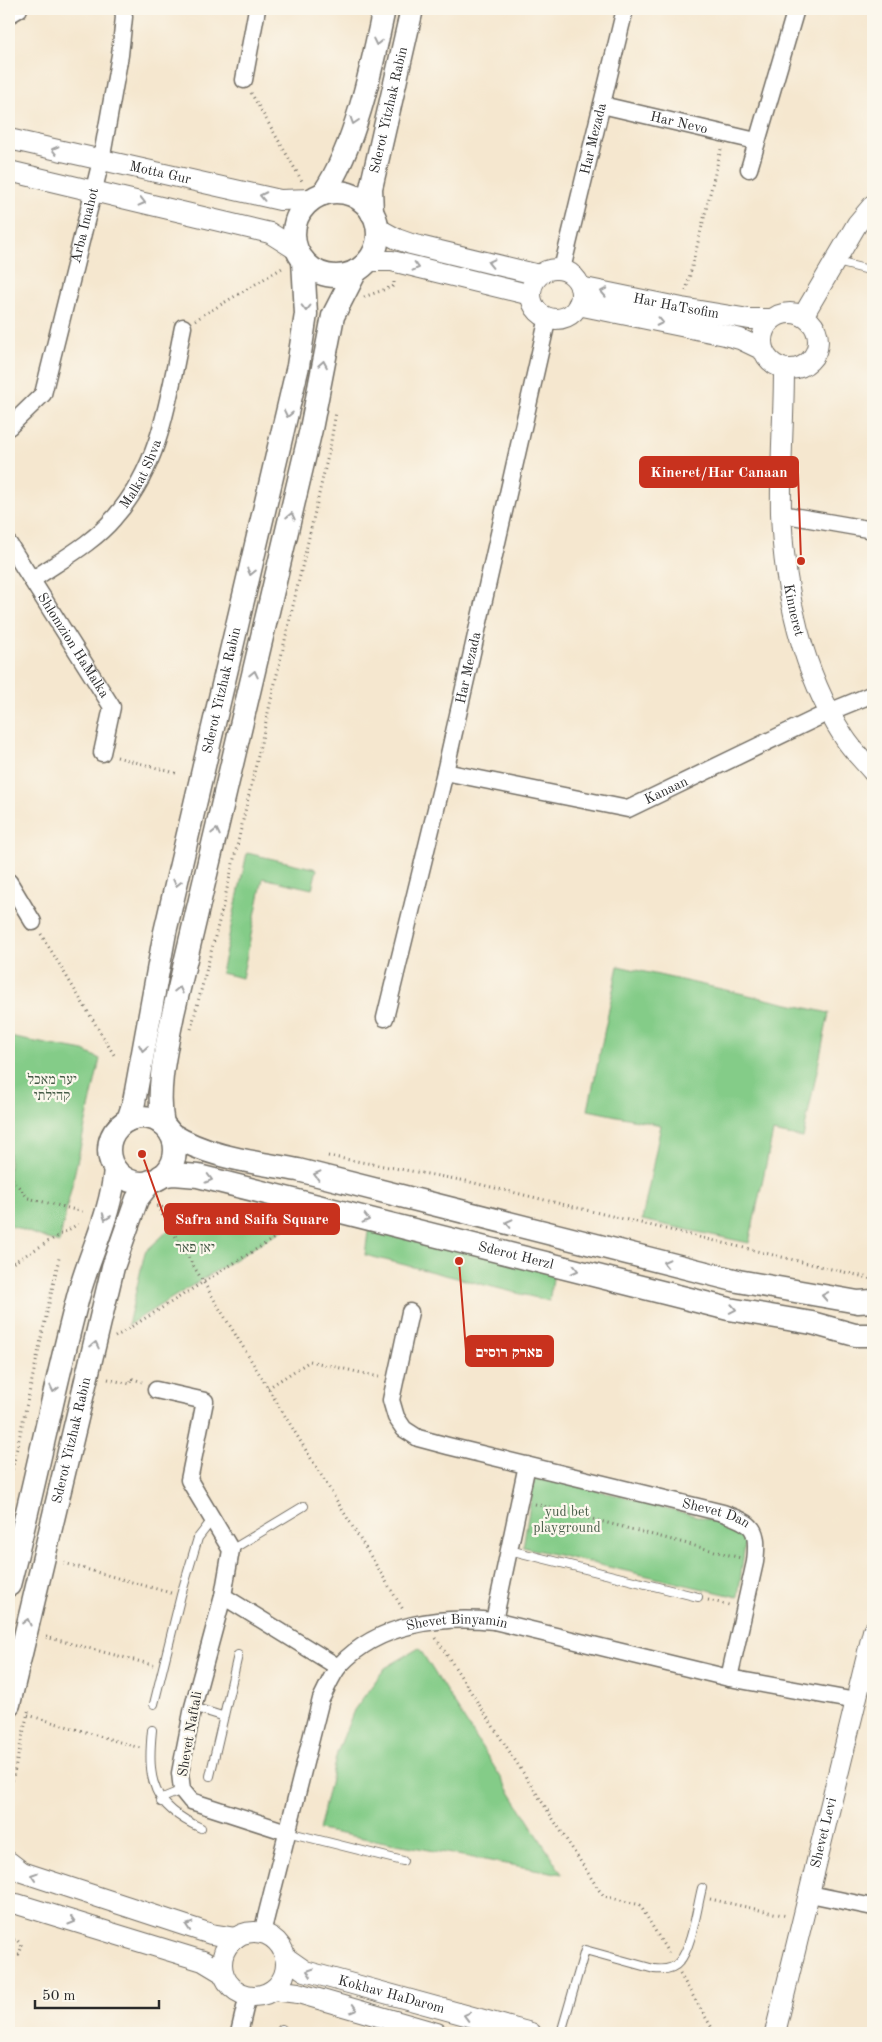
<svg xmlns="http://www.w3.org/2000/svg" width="882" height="2042" viewBox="0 0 882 2042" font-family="'Old Standard TT','Frank Ruhl Libre',serif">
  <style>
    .green { fill: #84cc88; stroke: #587c5a }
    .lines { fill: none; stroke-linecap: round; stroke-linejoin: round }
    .service-casing { stroke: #726d64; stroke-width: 10 }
    .minor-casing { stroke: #726d64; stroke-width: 19 }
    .tertiary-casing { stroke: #726d64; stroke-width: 22 }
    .secondary-casing { stroke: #726d64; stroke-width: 25 }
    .path { stroke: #726d64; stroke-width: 3; stroke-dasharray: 1 4; stroke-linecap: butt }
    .service { stroke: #fff; stroke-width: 8 }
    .minor { stroke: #fff; stroke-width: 16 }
    .tertiary { stroke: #fff; stroke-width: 20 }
    .secondary { stroke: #fff; stroke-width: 22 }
    .oneway { stroke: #a0a0a0 }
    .labels { text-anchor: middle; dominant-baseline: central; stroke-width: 4.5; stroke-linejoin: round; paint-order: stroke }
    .street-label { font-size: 14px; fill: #2b2b2b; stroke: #fbf7ec }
    .park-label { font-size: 14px; fill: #465b47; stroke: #fbf7ec }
    .leader { fill: none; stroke: #c8321e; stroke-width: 2 }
    .callout-dot { fill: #c8321e; stroke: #fbf7ec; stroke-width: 2 }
    .callout { fill: #c8321e; stroke: #c8321e; stroke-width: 2 }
    .callout-label { font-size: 15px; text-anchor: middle; font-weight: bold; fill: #fff }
  </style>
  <rect width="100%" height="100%" fill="#fbf7ec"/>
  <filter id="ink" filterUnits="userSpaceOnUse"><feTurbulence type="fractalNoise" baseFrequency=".02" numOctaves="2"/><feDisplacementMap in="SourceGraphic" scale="10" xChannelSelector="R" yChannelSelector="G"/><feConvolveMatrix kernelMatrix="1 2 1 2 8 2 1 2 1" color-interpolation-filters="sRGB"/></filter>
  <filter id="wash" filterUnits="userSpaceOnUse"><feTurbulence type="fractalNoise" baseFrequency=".0096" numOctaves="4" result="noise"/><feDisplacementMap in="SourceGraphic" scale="20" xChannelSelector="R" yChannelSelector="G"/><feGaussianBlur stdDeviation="1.12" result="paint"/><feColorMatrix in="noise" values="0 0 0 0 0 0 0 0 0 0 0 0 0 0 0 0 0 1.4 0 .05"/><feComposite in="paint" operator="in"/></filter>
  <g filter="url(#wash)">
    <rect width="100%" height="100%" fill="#f5e7cf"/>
    <g class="green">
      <path d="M 247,853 L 317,869 L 312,889 L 263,878 L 242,978 L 221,973 Z"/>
      <path d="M 618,966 L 829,1013 L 803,1138 L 773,1132 L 749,1243 L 642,1220 L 661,1125 L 588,1110 Z"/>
      <path d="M 9,1037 L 84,1051 L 100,1059 L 59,1243 L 9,1225 Z"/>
      <path d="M 186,1214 L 289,1226 L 128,1325 L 145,1252 Z"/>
      <path d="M 369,1225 L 555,1268 L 549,1301 L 365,1255 Z"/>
      <path d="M 535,1474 L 747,1529 L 738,1597 L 523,1547 Z"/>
      <path d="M 419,1648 L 562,1874 L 319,1830 L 337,1753 L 354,1710 L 385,1668 Z"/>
    </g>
  </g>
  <g filter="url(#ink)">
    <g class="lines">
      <defs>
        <g id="service">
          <path d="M 837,262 L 873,271"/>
          <path d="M 231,1550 L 304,1506"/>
          <path d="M 509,1550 L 698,1597"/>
          <path d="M 154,1704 L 181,1595 L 198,1538 L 212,1520"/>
          <path d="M 193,1707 L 222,1716"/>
          <path d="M 152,1730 C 147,1781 152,1806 201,1828"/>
          <path d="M 210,1776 L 238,1655"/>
          <path d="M 161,1802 L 165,1797 L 182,1790"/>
          <path d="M 287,1832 L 403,1861"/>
          <path d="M 281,2033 L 282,2029"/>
          <path d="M 561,2033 L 585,1950 L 654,1969 C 663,1970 673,1970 679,1962 C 692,1948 697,1907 702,1888"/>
        </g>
        <g id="minor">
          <path d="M 9,15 L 19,9"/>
          <path d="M 244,80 L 257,9"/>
          <path id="s1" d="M 602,105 L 756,141"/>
          <path d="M 749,169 L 796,9"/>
          <path id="s2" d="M 562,269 L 625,9"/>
          <path id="s3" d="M 9,427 L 43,394 L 101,161 L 120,55 L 124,17 L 123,9"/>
          <path d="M 781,514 L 873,530"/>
          <path id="s4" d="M 9,544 L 112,707 L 102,753"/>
          <path id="s5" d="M 32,580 C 59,561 92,544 114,518 C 162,464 169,395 183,327"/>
          <path id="s6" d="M 445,772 L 628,809 L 829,712 L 873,694"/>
          <path d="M 9,882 L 33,922"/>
          <path id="s7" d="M 385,1018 L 445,772 L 548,317"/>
          <path id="s8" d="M 410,1312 L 391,1400 L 396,1417 L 404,1429 L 418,1438 L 448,1446 L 723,1513 C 754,1524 759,1528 755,1562 L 729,1678"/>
          <path d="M 156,1390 L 205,1401 L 189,1480 L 231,1550 L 223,1596 L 193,1707 L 180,1773 L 182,1790 L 191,1801 L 287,1832"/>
          <path d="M 223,1596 L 338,1667"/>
          <path d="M 494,1621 L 527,1465"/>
          <path d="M 810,1894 L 873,1907"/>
          <path id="s9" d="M 262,1933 L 321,1699 C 327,1688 332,1674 340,1665 C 379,1623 440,1616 494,1621 L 729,1678 L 856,1701"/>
          <path d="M 239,2033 L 248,1995"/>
        </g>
        <g id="tertiary">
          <path id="s10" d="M 9,139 L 280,200 L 312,199"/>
          <path d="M 9,171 L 270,233 L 297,250"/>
          <path d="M 377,228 L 397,239 L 411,244 L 539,275"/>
          <path d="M 368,261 L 392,261 L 531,295"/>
          <circle cx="556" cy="294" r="25"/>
          <path id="s11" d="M 580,287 L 682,308 L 749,319 L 772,319"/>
          <path d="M 578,305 L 725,335 L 740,339 L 763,350"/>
          <circle cx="790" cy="341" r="28"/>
          <path d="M 803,316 L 857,224 L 873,205"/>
          <path id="s12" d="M 784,369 C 784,417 780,465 781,513 C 784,591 802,672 844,737 C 852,750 864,761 873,772"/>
          <path d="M 9,1862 L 22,1872 L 211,1934 L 236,1938"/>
          <path d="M 9,1904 L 17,1904 L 203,1961 L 223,1973"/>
          <circle cx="254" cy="1964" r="32"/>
          <path id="s13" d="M 285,1957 L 305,1971 L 531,2033"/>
          <path d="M 273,1990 L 298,1993 L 437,2033"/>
          <path id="s14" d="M 775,2033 L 873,1631"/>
        </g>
        <g id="secondary">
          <circle cx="336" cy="234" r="42"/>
          <path d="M 323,194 C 356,146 372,66 384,9"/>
          <path id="s15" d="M 372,213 L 371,188 L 412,9"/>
          <circle cx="142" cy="1150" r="33"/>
          <path id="s16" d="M 128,1120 L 134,1102 L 165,932 L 298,366 L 306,314 L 303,260"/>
          <path d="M 163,1125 C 156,1089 166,1050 173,1014 L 311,429 L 333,316 L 356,271"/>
          <path d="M 171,1134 C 210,1158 254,1162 298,1170 L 738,1281 L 858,1302 L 873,1301"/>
          <path id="s17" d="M 161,1176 L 174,1174 L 198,1176 L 729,1309 L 812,1323 L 855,1335 L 873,1335"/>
          <path d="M 9,1585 C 34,1489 53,1392 78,1297 C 90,1252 111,1216 115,1169"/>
          <path id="s18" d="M 9,1704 L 113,1267 L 137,1199 L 151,1181"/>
        </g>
      </defs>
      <use href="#service" class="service-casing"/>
      <use href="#minor" class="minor-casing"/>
      <use href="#tertiary" class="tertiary-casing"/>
      <use href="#secondary" class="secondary-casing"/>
      <g class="path">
        <path d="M 251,93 L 302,181"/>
        <path d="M 686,291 L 721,149"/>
        <path d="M 364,297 L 394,286 L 394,280"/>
        <path d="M 195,320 L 284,267"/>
        <path d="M 117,757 L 179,774"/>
        <path d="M 41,934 L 114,1055"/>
        <path d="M 191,1029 L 223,906 L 330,447 L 336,412"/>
        <path d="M 328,1156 L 466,1181 L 873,1279"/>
        <path d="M 9,1175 L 28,1198 L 84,1212"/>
        <path d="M 157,1206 L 404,1611"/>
        <path d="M 157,1206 L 178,1211"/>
        <path d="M 9,1265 L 78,1224"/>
        <path d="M 115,1337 L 284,1232 L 287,1218"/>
        <path d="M 108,1379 L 130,1384 L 131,1378 L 142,1382"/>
        <path d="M 268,1388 L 310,1361 L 379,1377"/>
        <path d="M 9,1484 L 59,1258"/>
        <path d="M 535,1504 L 741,1558"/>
        <path d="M 64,1563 L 171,1593"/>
        <path d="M 708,1600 L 729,1605"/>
        <path d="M 46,1637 L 153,1665"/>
        <path d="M 436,1638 L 599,1890 L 604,1896 L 640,1905 L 670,1956"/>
        <path d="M 28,1715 L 140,1748"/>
        <path d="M 9,1795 L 29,1708"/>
        <path d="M 710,1899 L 787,1916"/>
        <path d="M 9,1941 L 16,1939 L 22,1946 L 19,1954 L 9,1953"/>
        <path d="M 680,1974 L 715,2033"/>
      </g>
      <use href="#service" class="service"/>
      <use href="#minor" class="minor"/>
      <use href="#tertiary" class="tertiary"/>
      <use href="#secondary" class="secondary"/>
    </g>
    <defs><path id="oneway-chevron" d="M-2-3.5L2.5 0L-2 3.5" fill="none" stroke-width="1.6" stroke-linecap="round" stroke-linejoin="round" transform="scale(1.25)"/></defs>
    <g class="oneway">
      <use href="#oneway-chevron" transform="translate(377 42) rotate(102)"/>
      <use href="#oneway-chevron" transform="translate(354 121) rotate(108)"/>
      <use href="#oneway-chevron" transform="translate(55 150) rotate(-166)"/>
      <use href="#oneway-chevron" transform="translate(263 196) rotate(-168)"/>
      <use href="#oneway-chevron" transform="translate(142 202) rotate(14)"/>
      <use href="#oneway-chevron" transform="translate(491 263) rotate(-167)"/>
      <use href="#oneway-chevron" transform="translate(416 267) rotate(14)"/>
      <use href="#oneway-chevron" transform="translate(604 292) rotate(-169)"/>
      <use href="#oneway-chevron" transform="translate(306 308) rotate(91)"/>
      <use href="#oneway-chevron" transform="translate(660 322) rotate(12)"/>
      <use href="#oneway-chevron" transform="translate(323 364) rotate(-80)"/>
      <use href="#oneway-chevron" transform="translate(288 414) rotate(102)"/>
      <use href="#oneway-chevron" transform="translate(291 516) rotate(-77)"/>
      <use href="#oneway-chevron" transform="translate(251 572) rotate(103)"/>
      <use href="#oneway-chevron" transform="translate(254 674) rotate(-77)"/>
      <use href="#oneway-chevron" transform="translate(216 832) rotate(-77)"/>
      <use href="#oneway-chevron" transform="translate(177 883) rotate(103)"/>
      <use href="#oneway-chevron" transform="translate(179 990) rotate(-77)"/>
      <use href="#oneway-chevron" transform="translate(143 1048) rotate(100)"/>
      <use href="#oneway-chevron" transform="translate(317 1175) rotate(-166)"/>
      <use href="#oneway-chevron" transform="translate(209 1179) rotate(15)"/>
      <use href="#oneway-chevron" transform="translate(106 1217) rotate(110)"/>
      <use href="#oneway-chevron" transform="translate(366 1219) rotate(14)"/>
      <use href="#oneway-chevron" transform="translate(509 1223) rotate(-166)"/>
      <use href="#oneway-chevron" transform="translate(666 1263) rotate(-166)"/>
      <use href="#oneway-chevron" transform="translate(575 1270) rotate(14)"/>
      <use href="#oneway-chevron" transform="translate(825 1296) rotate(-170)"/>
      <use href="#oneway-chevron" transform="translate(733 1309) rotate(11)"/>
      <use href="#oneway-chevron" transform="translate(95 1345) rotate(-77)"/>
      <use href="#oneway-chevron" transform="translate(54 1389) rotate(103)"/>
      <use href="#oneway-chevron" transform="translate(27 1622) rotate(-76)"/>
      <use href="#oneway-chevron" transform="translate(34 1876) rotate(-162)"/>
      <use href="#oneway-chevron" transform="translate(72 1921) rotate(17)"/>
      <use href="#oneway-chevron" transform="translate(189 1926) rotate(-162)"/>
      <use href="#oneway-chevron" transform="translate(310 1972) rotate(-161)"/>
      <use href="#oneway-chevron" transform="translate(354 2009) rotate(16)"/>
      <use href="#oneway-chevron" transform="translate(467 2016) rotate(-165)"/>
    </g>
  </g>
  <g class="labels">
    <g class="street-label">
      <text stroke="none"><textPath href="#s15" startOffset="105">Sderot Yitzhak Rabin</textPath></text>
      <text stroke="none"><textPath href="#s1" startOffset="79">Har Nevo</textPath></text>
      <text stroke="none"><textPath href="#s2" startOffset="134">Har Mezada</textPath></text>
      <text stroke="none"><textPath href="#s10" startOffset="155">Motta Gur</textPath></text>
      <text stroke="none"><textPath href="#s3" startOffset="221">Arba Imahot</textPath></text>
      <text stroke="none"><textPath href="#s11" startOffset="98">Har HaTsofim</textPath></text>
      <text stroke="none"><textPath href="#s5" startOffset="155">Malkat Shva</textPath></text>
      <text stroke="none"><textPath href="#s12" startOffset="242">Kinneret</textPath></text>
      <text stroke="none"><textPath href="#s4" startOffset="120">Shlomzion HaMalka</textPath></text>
      <text stroke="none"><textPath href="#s7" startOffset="360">Har Mezada</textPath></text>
      <text stroke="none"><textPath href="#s16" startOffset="440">Sderot Yitzhak Rabin</textPath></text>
      <text stroke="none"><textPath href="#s6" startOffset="229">Kanaan</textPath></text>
      <text stroke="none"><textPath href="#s17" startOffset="365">Sderot Herzl</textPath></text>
      <text stroke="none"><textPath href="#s18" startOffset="271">Sderot Yitzhak Rabin</textPath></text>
      <text stroke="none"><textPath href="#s8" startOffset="446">Shevet Dan</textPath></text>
      <text stroke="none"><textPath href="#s9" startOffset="409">Shevet Binyamin</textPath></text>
      <text transform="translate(190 1734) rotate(-80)">Shevet Naftali</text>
      <text stroke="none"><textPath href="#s14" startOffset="206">Shevet Levi</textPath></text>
      <text stroke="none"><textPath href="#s13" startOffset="114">Kokhav HaDarom</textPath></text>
    </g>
    <g class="park-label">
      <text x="52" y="1080">יער מאכל<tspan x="52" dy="16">קהילתי</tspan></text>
      <text x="195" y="1248">יאן פאר</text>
      <text x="567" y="1512">yud bet<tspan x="567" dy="16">playground</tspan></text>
    </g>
  </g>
  <path class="leader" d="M801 561L798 472M142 1154L165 1219M459 1261L466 1351"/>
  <g class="callout-dot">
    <circle cx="801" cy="561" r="5"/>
    <circle cx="142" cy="1154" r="5"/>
    <circle cx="459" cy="1261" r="5"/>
  </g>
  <g class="callout">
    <rect x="640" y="457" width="158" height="30" rx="5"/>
    <rect x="165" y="1204" width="174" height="30" rx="5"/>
    <rect x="466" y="1336" width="87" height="30" rx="5"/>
  </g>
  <g class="callout-label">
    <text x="719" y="477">Kineret/Har Canaan</text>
    <text x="252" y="1224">Safra and Saifa Square</text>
    <text x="509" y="1357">פארק רוסים</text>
  </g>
  <rect width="882" height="2042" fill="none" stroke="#fbf7ec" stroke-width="30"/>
  <path d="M35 2000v8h124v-8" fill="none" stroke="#2b2b2b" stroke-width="2.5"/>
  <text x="42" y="2000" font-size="15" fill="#2b2b2b" stroke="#fbf7ec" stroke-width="4" paint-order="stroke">50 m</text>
</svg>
